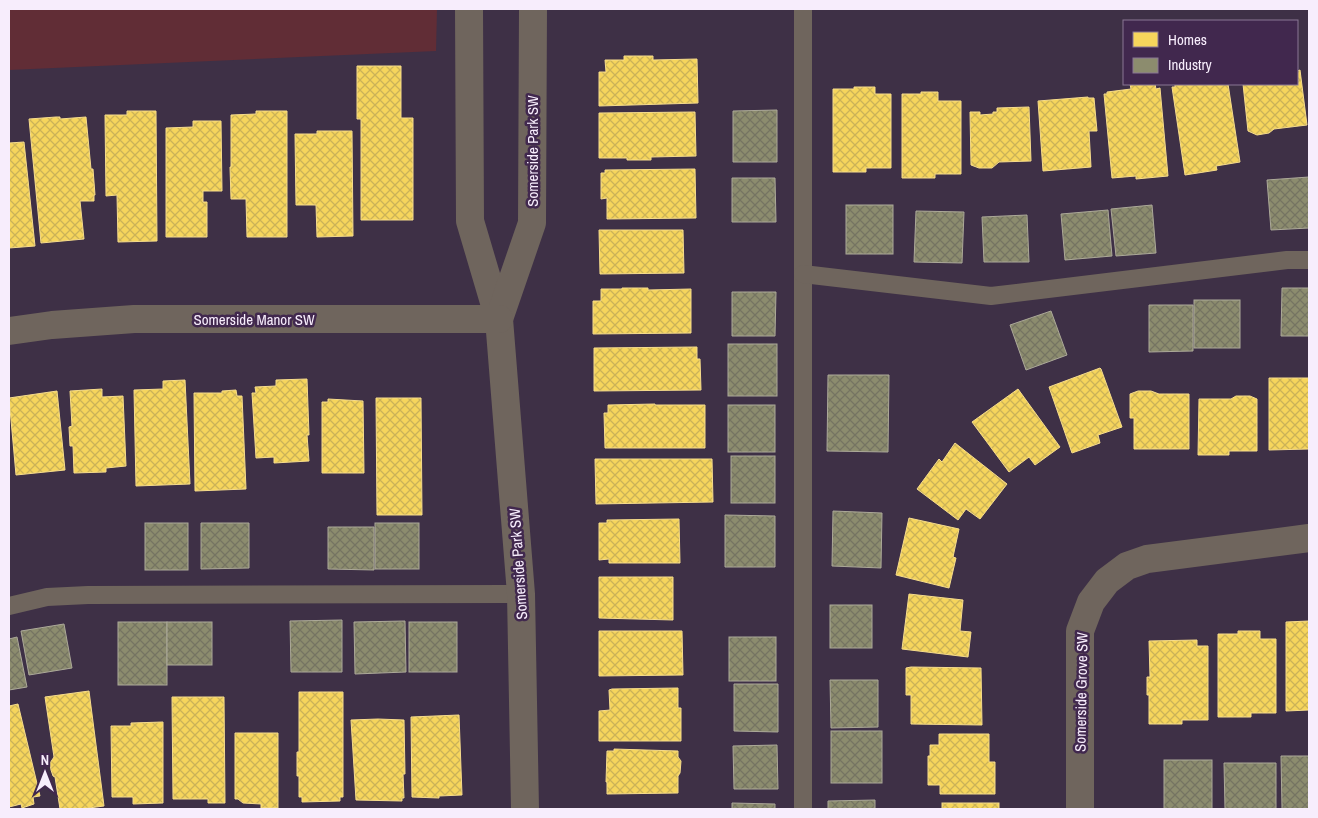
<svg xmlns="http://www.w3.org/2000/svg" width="1318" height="818" viewBox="0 0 1318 818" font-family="'Archivo Narrow',sans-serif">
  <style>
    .park { fill: #612d36 }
    .homes { fill: url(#homes-cross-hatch); stroke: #f6dc8c }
    .industry { fill: url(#industry-cross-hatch); stroke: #aca999 }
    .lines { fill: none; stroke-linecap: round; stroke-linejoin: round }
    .service { stroke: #6f655d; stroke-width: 18 }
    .minor { stroke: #6f655d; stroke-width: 28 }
    .labels { text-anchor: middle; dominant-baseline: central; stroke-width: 5; stroke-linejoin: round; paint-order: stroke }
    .street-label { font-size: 15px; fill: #f7edfc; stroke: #41284e }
  </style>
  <defs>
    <pattern id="homes-cross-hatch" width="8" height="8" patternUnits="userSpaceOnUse" patternTransform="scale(1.25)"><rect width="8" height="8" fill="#f6d55c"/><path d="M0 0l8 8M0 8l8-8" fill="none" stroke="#cbb258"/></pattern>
    <pattern id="industry-cross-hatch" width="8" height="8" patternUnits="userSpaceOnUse" patternTransform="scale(1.25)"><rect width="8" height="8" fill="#8c8c6e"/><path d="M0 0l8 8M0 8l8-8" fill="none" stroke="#757462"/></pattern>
  </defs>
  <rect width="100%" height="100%" fill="#3e3046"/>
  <path class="park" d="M 9,9 L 437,9 L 436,51 L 9,70 Z"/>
  <g class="homes">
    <path d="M 624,56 L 653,56 L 653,60 L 697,59 L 698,103 L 599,106 L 599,72 L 606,72 L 605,60 L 624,60 Z"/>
    <path d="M 357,66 L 401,66 L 401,118 L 413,118 L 413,220 L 361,220 L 361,119 L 357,119 Z"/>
    <path d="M 1300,70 L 1307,125 L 1274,129 L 1269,133 L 1257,135 L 1248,131 L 1243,84 L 1297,84 L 1297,71 Z"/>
    <path d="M 1130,84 L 1155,84 L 1156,89 L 1160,88 L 1168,176 L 1136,179 L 1136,176 L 1112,178 L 1104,94 L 1107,94 L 1107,92 L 1131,89 Z"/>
    <path d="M 1175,84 L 1228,84 L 1240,162 L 1216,166 L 1217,170 L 1185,175 L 1172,87 L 1175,87 Z"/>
    <path d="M 854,87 L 875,87 L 875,94 L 891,94 L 891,168 L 866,168 L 866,172 L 833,172 L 833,89 L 854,89 Z"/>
    <path d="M 921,92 L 938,92 L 938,101 L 961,101 L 961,174 L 935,174 L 935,178 L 902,178 L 902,94 L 921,94 Z"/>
    <path d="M 1088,97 L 1088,98 L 1094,98 L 1097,131 L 1089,131 L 1091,167 L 1043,171 L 1038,101 Z"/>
    <path d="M 1029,107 L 1031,161 L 999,162 L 992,168 L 979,168 L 971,165 L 970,112 L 980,112 L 980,115 L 993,114 L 993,112 L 997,112 L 997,108 Z"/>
    <path d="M 127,111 L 156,111 L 157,241 L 118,242 L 117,195 L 106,196 L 105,115 L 127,115 Z"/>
    <path d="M 256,111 L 287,111 L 287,237 L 247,237 L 246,199 L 231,199 L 230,167 L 231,167 L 231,115 L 256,114 Z"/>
    <path d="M 695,112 L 696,156 L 651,157 L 651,160 L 627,160 L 627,158 L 599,158 L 599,113 Z"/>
    <path d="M 56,117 L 60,117 L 60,119 L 86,117 L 91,169 L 93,169 L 95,195 L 94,195 L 94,201 L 80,201 L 84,239 L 41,243 L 29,119 Z"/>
    <path d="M 193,121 L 221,121 L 222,191 L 203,191 L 203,202 L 207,202 L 207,237 L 166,237 L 166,128 L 193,127 Z"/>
    <path d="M 317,131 L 352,131 L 353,236 L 317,237 L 316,205 L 296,205 L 295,134 L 317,134 Z"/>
    <path d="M 24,142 L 35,246 L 9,248 L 9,143 Z"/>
    <path d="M 695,169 L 696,218 L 607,219 L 607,198 L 601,199 L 601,173 L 605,173 L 605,170 Z"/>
    <path d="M 599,230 L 683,230 L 684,273 L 600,274 Z"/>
    <path d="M 622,288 L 648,288 L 648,290 L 691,289 L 691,333 L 593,334 L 593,301 L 601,301 L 601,289 L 622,289 Z"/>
    <path d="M 697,347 L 697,359 L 700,359 L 701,390 L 594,391 L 594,348 Z"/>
    <path d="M 1100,368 L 1101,369 L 1122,427 L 1098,435 L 1100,443 L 1072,453 L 1049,387 Z"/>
    <path d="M 1269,378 L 1309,378 L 1309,449 L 1269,450 Z"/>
    <path d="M 307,379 L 309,435 L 307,435 L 309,461 L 274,463 L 274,457 L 256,458 L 252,393 L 256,393 L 255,387 L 276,386 L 276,380 Z"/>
    <path d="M 185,380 L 190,484 L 136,486 L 134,390 L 163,389 L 163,381 Z"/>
    <path d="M 102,389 L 102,397 L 123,396 L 126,466 L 106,468 L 106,472 L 74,473 L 73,446 L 70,446 L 69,427 L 72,426 L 70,391 Z"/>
    <path d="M 1018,389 L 1060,447 L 1035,465 L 1029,457 L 1009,472 L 972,422 Z"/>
    <path d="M 236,390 L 237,396 L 242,396 L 246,489 L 195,491 L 194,393 L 222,393 L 222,391 Z"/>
    <path d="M 57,391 L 65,470 L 16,475 L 9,398 Z"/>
    <path d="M 1138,391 L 1151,391 L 1159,394 L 1189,394 L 1189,449 L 1134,449 L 1134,418 L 1130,418 L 1130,394 Z"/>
    <path d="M 1236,396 L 1250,396 L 1257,399 L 1257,451 L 1229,451 L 1229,455 L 1198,455 L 1199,399 L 1231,399 Z"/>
    <path d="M 376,398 L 421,398 L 422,515 L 377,515 Z"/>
    <path d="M 328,399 L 363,401 L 364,473 L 322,473 L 322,402 L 328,402 Z"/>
    <path d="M 655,404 L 655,405 L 705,405 L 705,448 L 605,448 L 604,413 L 608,413 L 608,405 Z"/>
    <path d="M 955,443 L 1007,484 L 980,519 L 966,509 L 958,520 L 917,489 L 939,459 L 942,462 Z"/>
    <path d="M 595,459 L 712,459 L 713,502 L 596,504 Z"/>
    <path d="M 909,518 L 959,529 L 953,557 L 956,558 L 949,588 L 896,575 Z"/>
    <path d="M 679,519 L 680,563 L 609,563 L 609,559 L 599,560 L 599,523 L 607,523 L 607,520 Z"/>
    <path d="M 599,577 L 673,577 L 673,620 L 599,618 Z"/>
    <path d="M 909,594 L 963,600 L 960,631 L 971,632 L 968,657 L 902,649 Z"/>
    <path d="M 1309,621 L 1309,710 L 1286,711 L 1286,622 Z"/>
    <path d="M 599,631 L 682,631 L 683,675 L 599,676 Z"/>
    <path d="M 1238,631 L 1260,631 L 1260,639 L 1276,639 L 1276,713 L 1251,713 L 1251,717 L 1218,717 L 1218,634 L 1238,634 Z"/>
    <path d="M 1197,640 L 1197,646 L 1208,646 L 1208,720 L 1182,720 L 1182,724 L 1149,724 L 1149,695 L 1147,695 L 1147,677 L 1150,677 L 1149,641 Z"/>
    <path d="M 911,667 L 981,668 L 982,725 L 911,724 L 911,695 L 906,695 L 906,668 Z"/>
    <path d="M 678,688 L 678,708 L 681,708 L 681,741 L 599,741 L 599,711 L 610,710 L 609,690 L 612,689 Z"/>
    <path d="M 89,691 L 104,806 L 81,809 L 60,809 L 55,777 L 53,776 L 51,770 L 50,763 L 54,757 L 45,697 Z"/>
    <path d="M 299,692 L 343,692 L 343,797 L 340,797 L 340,801 L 302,802 L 302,797 L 299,797 L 299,776 L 297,776 L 297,752 L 299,752 Z"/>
    <path d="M 172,697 L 224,697 L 225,803 L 208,803 L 208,799 L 173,799 Z"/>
    <path d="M 18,704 L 40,796 L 33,797 L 34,804 L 22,808 L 21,804 L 9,807 L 9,706 Z"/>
    <path d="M 459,715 L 462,795 L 439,796 L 439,798 L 412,797 L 411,717 Z"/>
    <path d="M 378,719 L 404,720 L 405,774 L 403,774 L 404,798 L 402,798 L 402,801 L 356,800 L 351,720 Z"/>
    <path d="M 163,722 L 163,803 L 133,804 L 133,797 L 112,797 L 111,726 L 131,726 L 131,723 Z"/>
    <path d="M 235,733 L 278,733 L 278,808 L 261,808 L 261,804 L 243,803 L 238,799 L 235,799 Z"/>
    <path d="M 939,734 L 989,734 L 989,762 L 995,762 L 995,794 L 940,794 L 940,785 L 928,785 L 928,756 L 930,756 L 930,745 L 939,745 Z"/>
    <path d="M 614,749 L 678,751 L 678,757 L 681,761 L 680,773 L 678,776 L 678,793 L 607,794 L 607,782 L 606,782 L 607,751 L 614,751 Z"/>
    <rect x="942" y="803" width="57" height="6"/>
  </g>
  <g class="industry">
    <path d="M 777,110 L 777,162 L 733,162 L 733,111 Z"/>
    <path d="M 1309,177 L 1309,228 L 1271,230 L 1267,180 Z"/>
    <path d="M 732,178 L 775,178 L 776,222 L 732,222 Z"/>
    <rect x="846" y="205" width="47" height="49"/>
    <path d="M 1152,205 L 1156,253 L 1116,256 L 1111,209 Z"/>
    <path d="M 1108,210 L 1112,256 L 1065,260 L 1061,214 Z"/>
    <path d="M 916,211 L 964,212 L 962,263 L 914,262 Z"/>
    <path d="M 1027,215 L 1029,262 L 984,262 L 982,217 Z"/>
    <path d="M 1282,288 L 1309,288 L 1309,336 L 1281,336 Z"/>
    <path d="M 732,292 L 776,292 L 775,336 L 732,336 Z"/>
    <rect x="1194" y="300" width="46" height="48"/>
    <path d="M 1149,305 L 1193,305 L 1193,351 L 1149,352 Z"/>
    <path d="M 1051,311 L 1067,355 L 1026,370 L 1010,325 Z"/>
    <rect x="728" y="344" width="49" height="52"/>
    <path d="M 828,375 L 889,375 L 888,452 L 827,451 Z"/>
    <rect x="728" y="405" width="47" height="47"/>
    <rect x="731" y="456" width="44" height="47"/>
    <path d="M 833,511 L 882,513 L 881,568 L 832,566 Z"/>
    <path d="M 725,515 L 775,516 L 775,567 L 725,567 Z"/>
    <rect x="145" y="523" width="43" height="47"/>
    <path d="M 201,523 L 249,523 L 249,568 L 201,569 Z"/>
    <rect x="375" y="523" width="44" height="46"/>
    <path d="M 328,527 L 374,527 L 374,570 L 328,569 Z"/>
    <rect x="830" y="605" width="42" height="43"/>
    <path d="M 342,620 L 342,672 L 291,672 L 290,621 Z"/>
    <path d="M 405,621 L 406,672 L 355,674 L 354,622 Z"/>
    <rect x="118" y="622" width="49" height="63"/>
    <rect x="167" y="622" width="45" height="43"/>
    <rect x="409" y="622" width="48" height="50"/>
    <path d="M 64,624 L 72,668 L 29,675 L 21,631 Z"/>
    <path d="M 17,637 L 27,687 L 9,690 L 9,639 Z"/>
    <rect x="729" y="637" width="47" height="44"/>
    <path d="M 830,680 L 878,680 L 878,727 L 831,728 Z"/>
    <path d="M 734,684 L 778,684 L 778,732 L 734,731 Z"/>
    <rect x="831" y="731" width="51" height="52"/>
    <path d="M 777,745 L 778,789 L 734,789 L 733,746 Z"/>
    <path d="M 1281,756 L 1309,756 L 1309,809 L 1282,809 Z"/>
    <rect x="1164" y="760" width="48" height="49"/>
    <path d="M 1224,763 L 1276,763 L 1276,809 L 1225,809 Z"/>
    <path d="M 875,800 L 875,809 L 828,809 L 828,801 Z"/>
    <path d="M 732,803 L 775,804 L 775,809 L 732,809 Z"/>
  </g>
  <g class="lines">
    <g class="service">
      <path d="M 803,9 L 803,809"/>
      <path d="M 803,274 L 991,296 L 1287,260 L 1309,260"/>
      <path d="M 9,606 L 47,597 L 88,595 L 521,594"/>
    </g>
    <g class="minor">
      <path d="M 469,9 L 470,221 L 499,319 L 521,594 L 525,809"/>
      <path d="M 499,319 L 532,223 L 533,9"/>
      <path d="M 9,331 L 52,325 L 134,319 L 499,319"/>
      <path d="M 1080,809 L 1080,631 L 1091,602 L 1107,581 L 1127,566 L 1147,559 L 1309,538"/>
    </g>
  </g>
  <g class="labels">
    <g class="street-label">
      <text transform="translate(532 151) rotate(-90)">Somerside Park SW</text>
      <text x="254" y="319">Somerside Manor SW</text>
      <text transform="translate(518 564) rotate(-94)">Somerside Park SW</text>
      <text transform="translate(1081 692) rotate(-89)">Somerside Grove SW</text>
    </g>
  </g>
  <rect width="1318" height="818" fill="none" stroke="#f7edfc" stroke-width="20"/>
  <rect x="1123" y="20" width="175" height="65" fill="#41284e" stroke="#8a7794"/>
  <rect x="1133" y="32" width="25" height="15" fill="#f6d55c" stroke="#8a7794"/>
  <text x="1168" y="45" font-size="15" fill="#f7edfc">Homes</text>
  <rect x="1133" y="58" width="25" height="15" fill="#8c8c6e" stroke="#8a7794"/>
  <text x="1168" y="70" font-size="15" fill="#f7edfc">Industry</text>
  <g transform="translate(45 773)" stroke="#41284e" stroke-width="4" paint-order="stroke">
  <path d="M0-4L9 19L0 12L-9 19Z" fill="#f7edfc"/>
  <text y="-8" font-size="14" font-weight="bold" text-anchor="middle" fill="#f7edfc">N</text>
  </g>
</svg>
